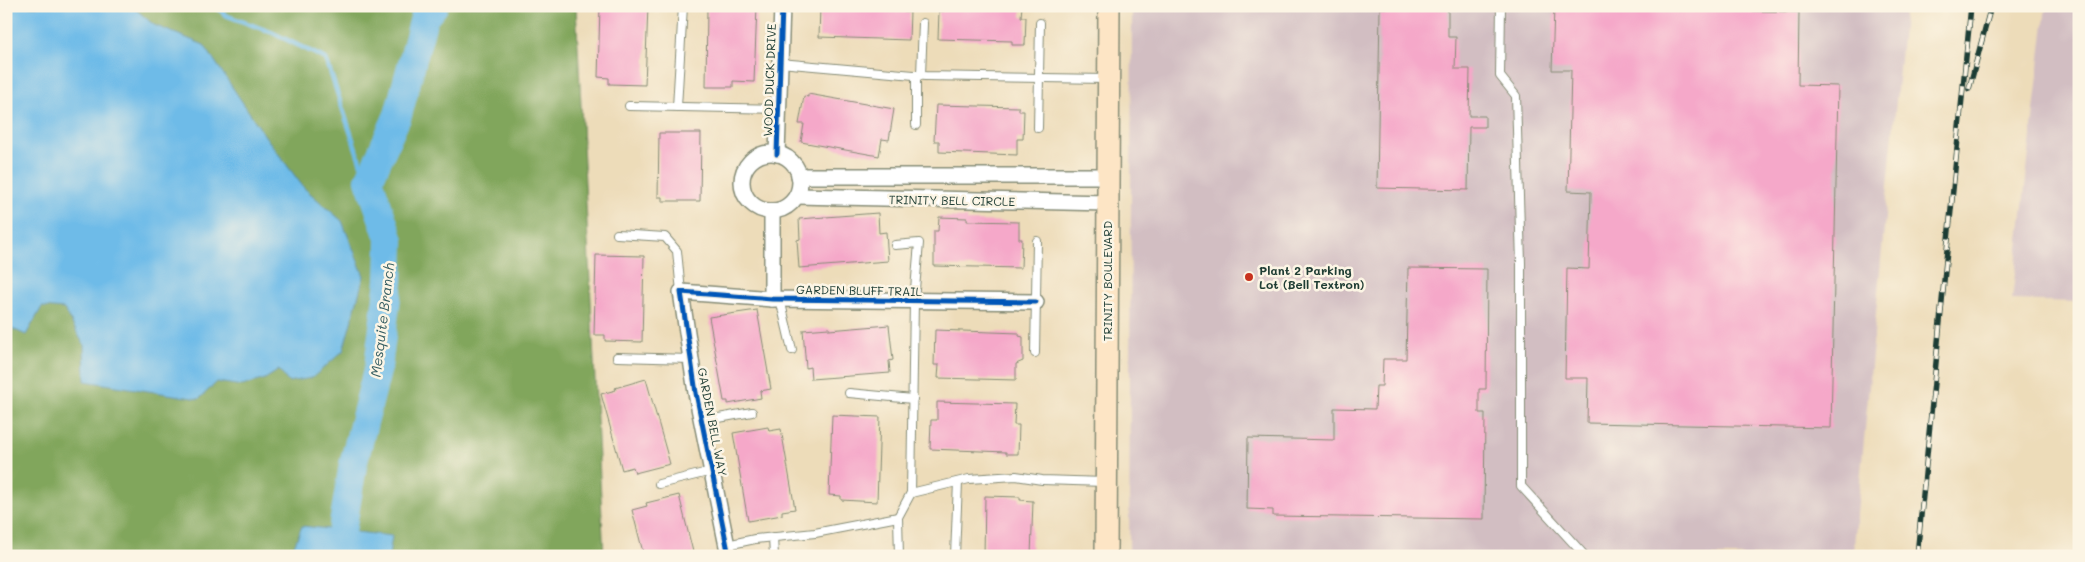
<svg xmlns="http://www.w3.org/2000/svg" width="2085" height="562" viewBox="0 0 2085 562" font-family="Mali,sans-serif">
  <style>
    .industrial { fill: #d2bec2 }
    .forest { fill: #81a65c; stroke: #507248 }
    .water { fill: #6ebbe8; stroke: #467c8e }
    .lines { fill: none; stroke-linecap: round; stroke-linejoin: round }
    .stream { stroke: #6ebbe8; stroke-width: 4.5 }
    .river { stroke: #6ebbe8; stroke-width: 28 }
    .building { fill: #f5a8c9 }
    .lane-casing { stroke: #868c76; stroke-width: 10 }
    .street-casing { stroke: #868c76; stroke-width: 18 }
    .secondary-casing { stroke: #868c76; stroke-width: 24 }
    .lane { stroke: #fff; stroke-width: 8 }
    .street { stroke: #fff; stroke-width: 15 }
    .secondary { stroke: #fde5c5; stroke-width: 21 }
    .rail-casing { stroke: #1f3d34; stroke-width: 5.5 }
    .rail { stroke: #fcf5e5; stroke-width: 4; stroke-dasharray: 11; stroke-linecap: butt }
    .cycleway-casing { stroke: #fcf5e5; stroke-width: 8 }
    .cycleway { stroke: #0057b8; stroke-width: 5 }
    .poi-dot { fill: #c8321e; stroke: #fcf5e5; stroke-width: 2 }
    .labels { text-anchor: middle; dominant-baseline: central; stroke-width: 5; stroke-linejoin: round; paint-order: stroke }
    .street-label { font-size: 12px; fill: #1f3d34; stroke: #fcf5e5 }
    .poi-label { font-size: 12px; font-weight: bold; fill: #1f3d34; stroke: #fcf5e5; text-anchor: start }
    .water-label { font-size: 14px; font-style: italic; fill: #335c61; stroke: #fcf5e5 }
  </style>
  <rect width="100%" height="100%" fill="#fcf5e5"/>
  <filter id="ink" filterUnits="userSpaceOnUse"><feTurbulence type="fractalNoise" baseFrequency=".02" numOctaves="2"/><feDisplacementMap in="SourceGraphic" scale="10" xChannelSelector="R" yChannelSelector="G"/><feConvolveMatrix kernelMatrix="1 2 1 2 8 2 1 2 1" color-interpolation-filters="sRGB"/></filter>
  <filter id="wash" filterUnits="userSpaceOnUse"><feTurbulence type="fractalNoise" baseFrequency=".0096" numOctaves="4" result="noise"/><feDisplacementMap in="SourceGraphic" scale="20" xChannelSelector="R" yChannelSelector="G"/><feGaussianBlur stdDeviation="1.12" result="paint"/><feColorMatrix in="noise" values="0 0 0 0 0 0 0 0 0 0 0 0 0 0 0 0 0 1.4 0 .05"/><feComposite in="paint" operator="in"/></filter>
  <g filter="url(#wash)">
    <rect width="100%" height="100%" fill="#eddcb9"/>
    <g class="industrial">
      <path d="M 1132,6 L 1905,6 L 1853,556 L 1129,556 Z"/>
      <path d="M 2046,6 L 2079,6 L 2079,302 L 2012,300 Z"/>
    </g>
    <path class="forest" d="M 6,6 L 576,6 L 604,556 L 6,556 Z"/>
    <g class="water">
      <path d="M 6,6 L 132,6 L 154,25 L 204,45 L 265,136 L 304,188 L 342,221 L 364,276 L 343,351 L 312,378 L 288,382 L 279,370 L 265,379 L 242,386 L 217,382 L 199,399 L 85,381 L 84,345 L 64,309 L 42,307 L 26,335 L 6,326 Z"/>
      <path d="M 302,526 L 392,536 L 389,556 L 290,556 Z"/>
    </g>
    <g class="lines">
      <path class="stream" d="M 216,6 L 225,15 L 271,32 L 326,59 L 361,164 L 369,180"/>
      <path class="river" d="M 334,556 L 341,537 L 353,465 L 378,367 L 389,281 L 390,241 L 369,180 L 398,115 L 424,18 L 434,6"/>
    </g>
    <g id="blocks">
      <g class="building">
        <path d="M 600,6 L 648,6 L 645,85 L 609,84 L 609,78 L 598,77 Z"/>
        <path d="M 707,6 L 757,6 L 754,82 L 733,81 L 733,87 L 706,87 Z"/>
        <path d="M 904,6 L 904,12 L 910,12 L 909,40 L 819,37 L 820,7 Z"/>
        <path d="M 944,6 L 1022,6 L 1021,17 L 1026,17 L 1025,45 L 1012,45 L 1012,41 L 938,39 L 939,11 L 944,11 Z"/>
        <path d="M 1554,7 L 1799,12 L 1798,85 L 1838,86 L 1831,428 L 1587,423 L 1588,378 L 1565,378 L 1567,268 L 1589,269 L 1591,192 L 1568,191 L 1571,70 L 1552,70 Z"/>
        <path d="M 1380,8 L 1448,9 L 1448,37 L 1456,37 L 1455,69 L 1470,69 L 1469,116 L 1485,116 L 1485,127 L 1469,127 L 1468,190 L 1377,188 Z"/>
        <path d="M 808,94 L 894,109 L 889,140 L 882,139 L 879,156 L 801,142 L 804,124 L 799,124 L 804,96 L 808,97 Z"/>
        <path d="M 936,105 L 1019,107 L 1019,111 L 1024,111 L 1023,139 L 1017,139 L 1017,155 L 939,152 L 939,141 L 934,141 Z"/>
        <path d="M 659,133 L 701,133 L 700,201 L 662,201 L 662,197 L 658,197 Z"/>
        <path d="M 878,213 L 879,233 L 886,232 L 888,261 L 799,268 L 797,240 L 800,239 L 799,219 Z"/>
        <path d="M 939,217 L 967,218 L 967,221 L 1019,222 L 1019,239 L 1022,239 L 1021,268 L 934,266 L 934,231 L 938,231 Z"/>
        <path d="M 596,255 L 644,256 L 642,342 L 605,341 L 605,335 L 594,335 Z"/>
        <path d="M 1408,268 L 1487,269 L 1486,389 L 1479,389 L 1479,413 L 1485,413 L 1484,519 L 1273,516 L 1273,510 L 1247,509 L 1248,438 L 1334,440 L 1334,408 L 1375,409 L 1376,386 L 1382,386 L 1383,359 L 1406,359 Z"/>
        <path d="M 757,310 L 771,389 L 760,391 L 761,398 L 728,404 L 728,401 L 724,401 L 709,317 Z"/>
        <path d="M 889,325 L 893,360 L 889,361 L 890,373 L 811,379 L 810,367 L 806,368 L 803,330 L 829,328 L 829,330 Z"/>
        <path d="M 935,330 L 1019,333 L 1019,336 L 1023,337 L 1023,361 L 1016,364 L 1016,380 L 938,378 L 939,365 L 934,365 Z"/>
        <path d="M 646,379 L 670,464 L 635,473 L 633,467 L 622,470 L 601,394 L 616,390 L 615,388 Z"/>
        <path d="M 937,402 L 1015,404 L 1014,425 L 1019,425 L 1018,454 L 1006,454 L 1006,452 L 930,449 L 931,420 L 937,420 Z"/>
        <path d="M 832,415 L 880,417 L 877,502 L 841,500 L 841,496 L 829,495 Z"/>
        <path d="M 768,427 L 769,431 L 781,429 L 795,509 L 782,511 L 782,515 L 748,521 L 733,433 Z"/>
        <path d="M 679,495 L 694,556 L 644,556 L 632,510 L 647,506 L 646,503 Z"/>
        <path d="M 985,496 L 1020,497 L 1020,500 L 1033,501 L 1031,556 L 984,556 Z"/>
      </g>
    </g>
  </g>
  <g filter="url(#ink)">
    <use href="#blocks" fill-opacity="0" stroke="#868c76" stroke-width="1"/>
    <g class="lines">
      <defs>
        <g id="lane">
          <path d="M 1501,6 L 1500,76 L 1516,96 L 1521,263 L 1521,486 L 1585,556"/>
          <path d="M 780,63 L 925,76 L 1107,79"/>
          <path d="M 916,75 L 916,125"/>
          <path d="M 921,75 L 923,23"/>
          <path d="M 629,106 L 778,109"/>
          <path d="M 677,107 L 683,6"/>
          <path d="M 1038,128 L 1040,23"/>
          <path d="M 617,234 L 665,237 L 677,251 L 681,292"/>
          <path d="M 895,245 L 919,243 L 914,301 L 911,493 L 898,517 L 899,556"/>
          <path d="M 780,299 L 792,350"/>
          <path d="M 1035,353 L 1037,241"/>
          <path d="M 617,357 L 691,359"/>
          <path d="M 849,393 L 913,399"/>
          <path d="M 702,421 L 752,412"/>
          <path d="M 659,484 L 712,471"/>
          <path d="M 911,493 L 969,479 L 1016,476 L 1042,480 L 1105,482"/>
          <path d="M 773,537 L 774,556"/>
          <path d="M 727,545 L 755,539 L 815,533 L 898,517"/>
          <path d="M 955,556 L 958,482"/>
        </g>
        <g id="street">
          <circle cx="771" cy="182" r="29"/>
          <path d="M 777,154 L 782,6"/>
          <path d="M 799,176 L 1108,176"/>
          <path d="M 797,196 L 1107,203"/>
          <path d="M 772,299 L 772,212"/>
          <path d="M 729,556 L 696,393 L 681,292 L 772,299 L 1036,302"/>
        </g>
        <path id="secondary" d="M 1106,556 L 1109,6"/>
      </defs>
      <use href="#lane" class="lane-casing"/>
      <use href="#street" class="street-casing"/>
      <use href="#secondary" class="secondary-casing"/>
      <use href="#lane" class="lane"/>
      <use href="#street" class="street"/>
      <use href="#secondary" class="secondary"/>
      <defs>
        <g id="rail">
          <path d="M 1969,89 L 1991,6"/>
          <path d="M 1917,556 L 1971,6"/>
        </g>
      </defs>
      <use href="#rail" class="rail-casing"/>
      <use href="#rail" class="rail"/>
      <defs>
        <g id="cycleway">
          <path d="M 777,154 L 782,6"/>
          <path d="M 729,556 L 696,393 L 681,292 L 772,299 L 1036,302"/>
        </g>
      </defs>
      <use href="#cycleway" class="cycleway-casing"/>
      <use href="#cycleway" class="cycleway"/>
    </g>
  </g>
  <circle class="poi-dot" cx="1249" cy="277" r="5"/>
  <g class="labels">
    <g class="street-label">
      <text transform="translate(769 80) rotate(-88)">WOOD DUCK DRIVE</text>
      <text transform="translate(952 200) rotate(1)">TRINITY BELL CIRCLE</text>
      <text transform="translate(1107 281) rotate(-90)">TRINITY BOULEVARD</text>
      <text transform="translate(859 290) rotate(1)">GARDEN BLUFF TRAIL</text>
      <text transform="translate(713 422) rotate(79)">GARDEN BELL WAY</text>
    </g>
    <g class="poi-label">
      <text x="1259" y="270">Plant 2 Parking<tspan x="1259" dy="14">Lot (Bell Textron)</tspan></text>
    </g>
    <g class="water-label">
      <text transform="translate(382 320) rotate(-83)">Mesquite Branch</text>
    </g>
  </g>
  <rect width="2085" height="562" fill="none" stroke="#fcf5e5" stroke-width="25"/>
</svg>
